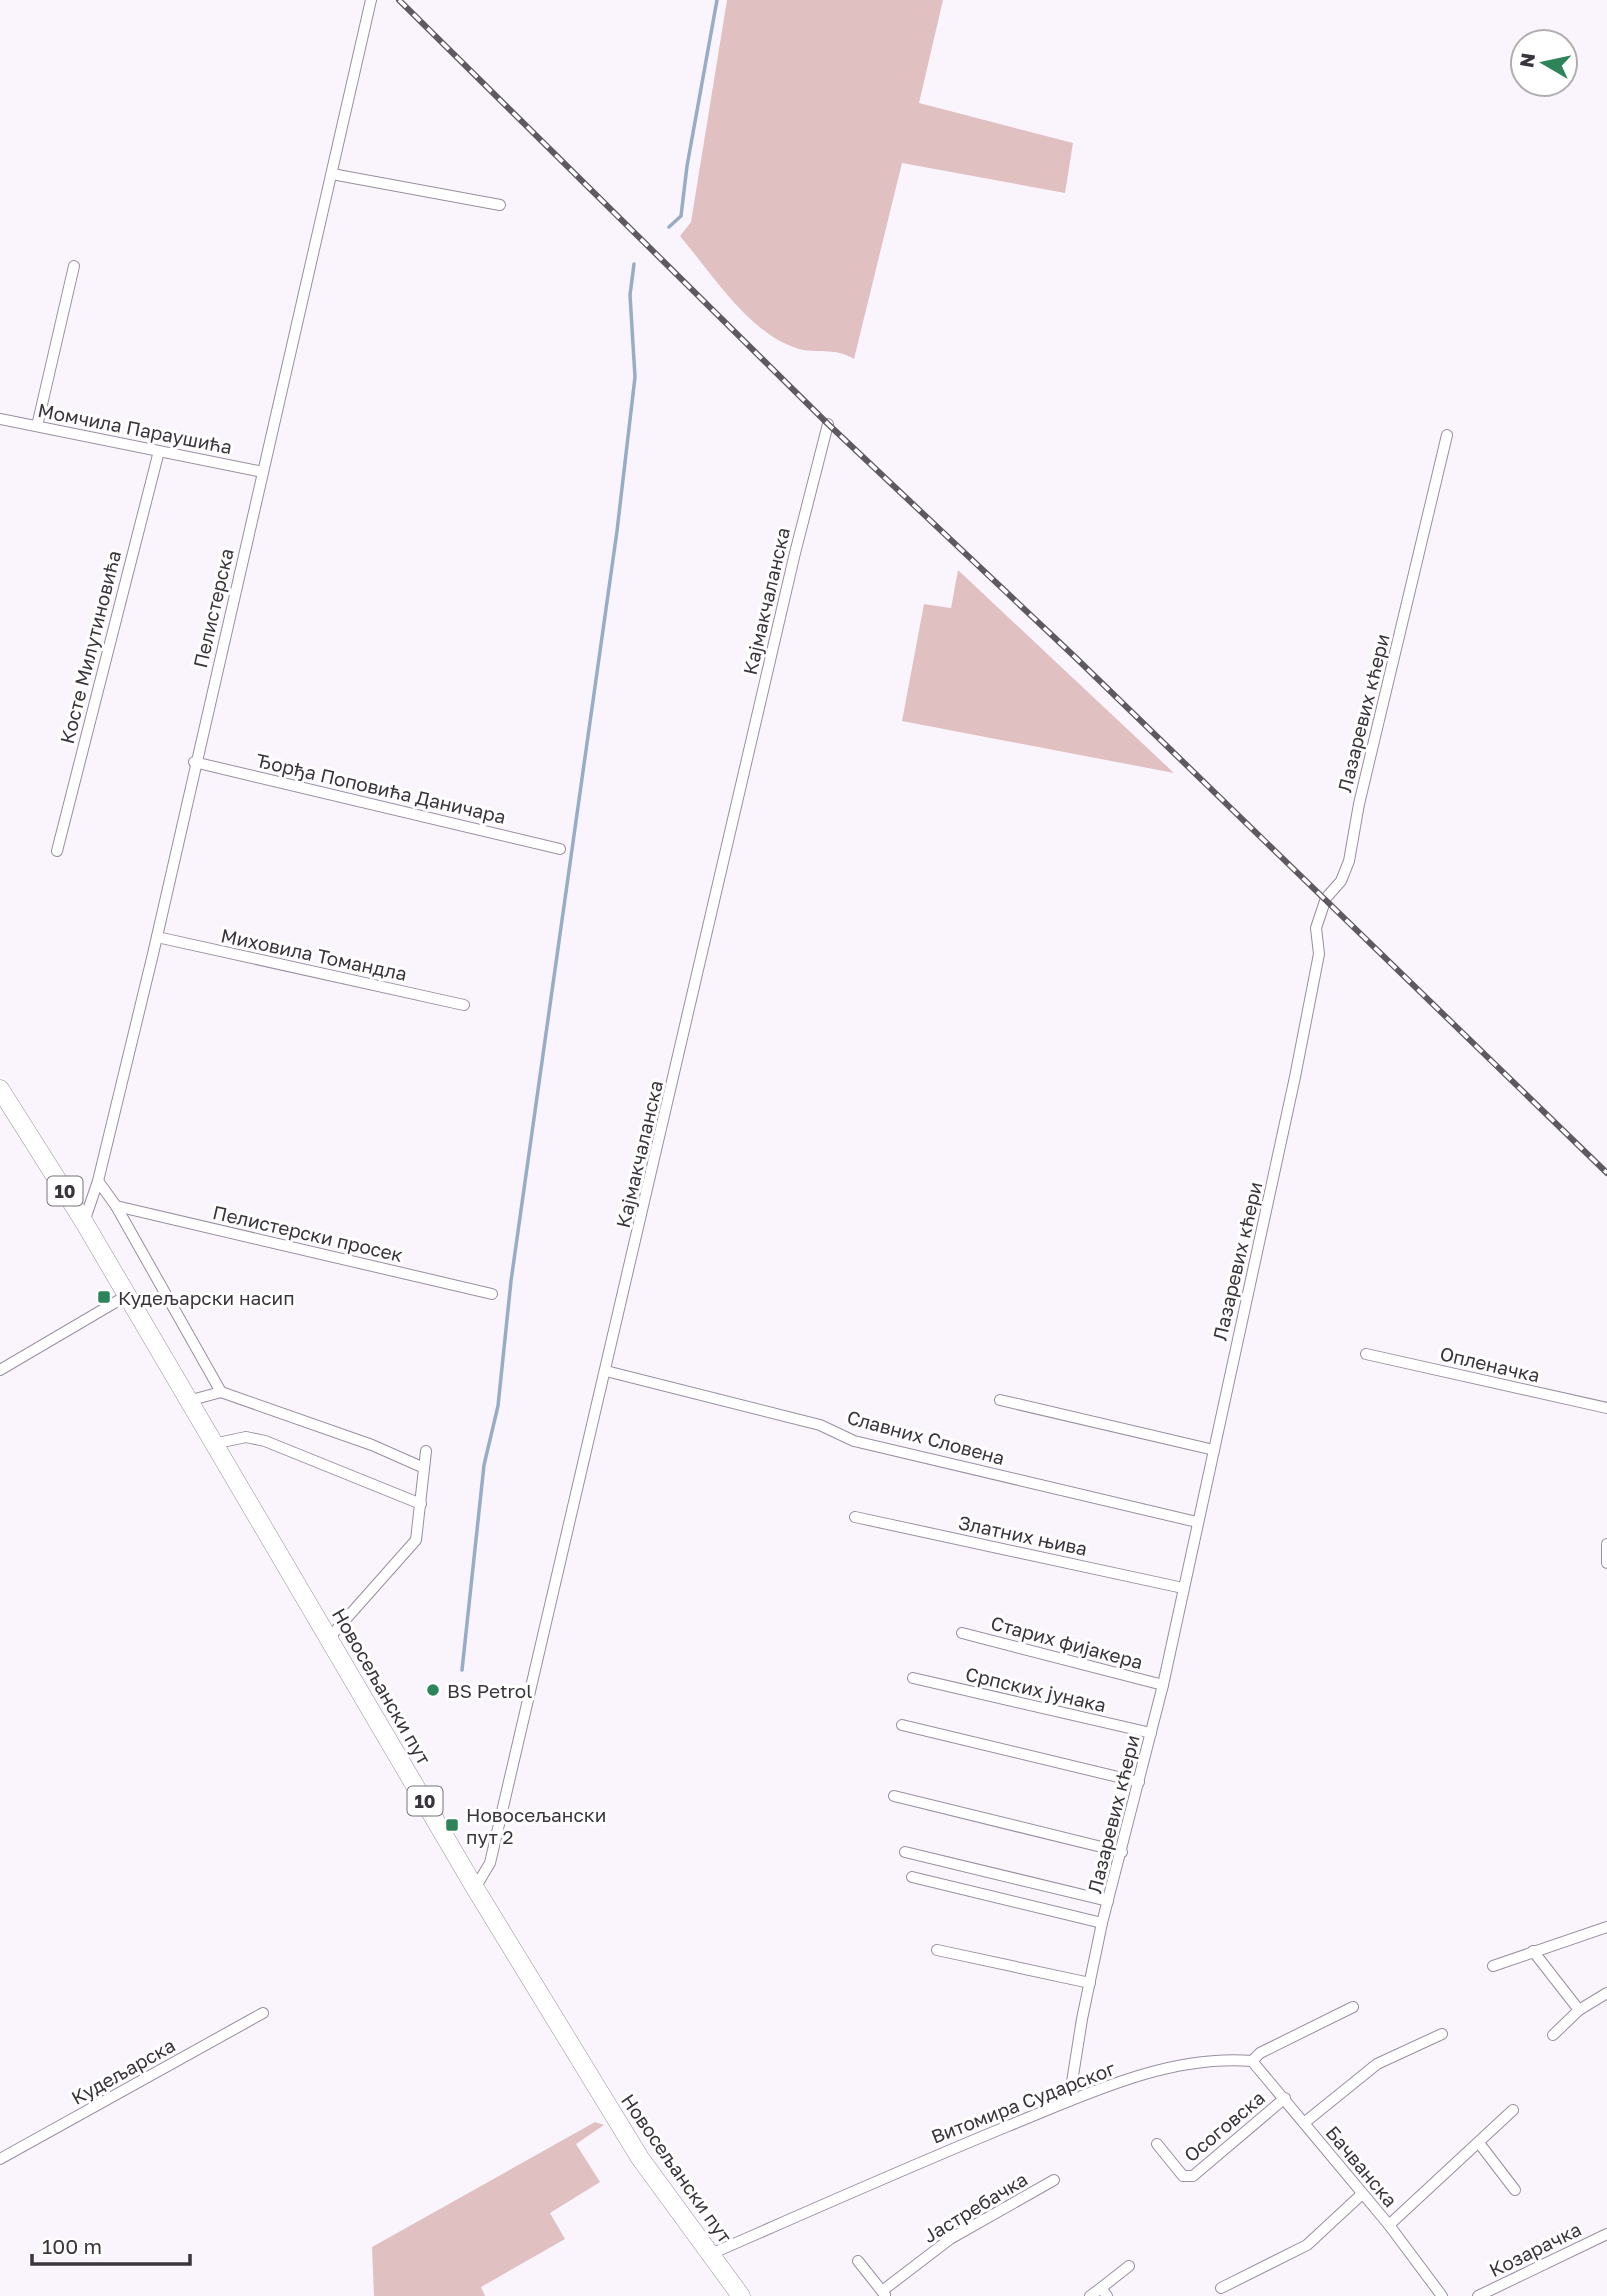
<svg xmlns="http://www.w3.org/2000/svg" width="1607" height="2296" viewBox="0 0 1607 2296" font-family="'Golos Text',sans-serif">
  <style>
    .green { fill: #e1c0c1 }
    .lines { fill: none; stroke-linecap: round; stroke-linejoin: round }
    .stream { stroke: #97adc5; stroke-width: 3.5 }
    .minor-casing { stroke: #9a8ea2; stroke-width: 12 }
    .primary-casing { stroke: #9a8ea2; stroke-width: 19 }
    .minor { stroke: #fff; stroke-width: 10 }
    .primary { stroke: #fff; stroke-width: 18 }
    .rail-casing { stroke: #5e5961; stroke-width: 6 }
    .rail { stroke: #fff; stroke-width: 3.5; stroke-dasharray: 10; stroke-linecap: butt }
    .poi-dot { fill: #2c8458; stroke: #fff; stroke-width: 2.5 }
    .labels { text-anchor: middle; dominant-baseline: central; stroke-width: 6; stroke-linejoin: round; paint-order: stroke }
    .shield { fill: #fff; stroke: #757277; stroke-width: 2 }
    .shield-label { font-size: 18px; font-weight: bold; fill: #3a353d }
    .street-label { font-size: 19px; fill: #3a353d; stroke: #fff }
    .poi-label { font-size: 19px; fill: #3a353d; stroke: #fff; text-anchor: start }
  </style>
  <rect width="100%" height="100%" fill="#faf5fd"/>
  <g class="green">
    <path d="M 727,0 L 943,0 L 919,103 L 1073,143 L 1065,193 L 902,163 L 854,359 C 832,346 817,355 796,348 C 749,333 712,274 680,236 L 691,222 Z"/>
    <path d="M 958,570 L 1174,773 L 902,721 L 924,604 L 951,608 Z"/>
    <path d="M 595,2122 L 604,2125 L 576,2144 L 600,2182 L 550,2213 L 565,2239 L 481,2287 L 485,2296 L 374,2296 L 372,2247 Z"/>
  </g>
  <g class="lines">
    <g class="stream">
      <path d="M 669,227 L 681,216 L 687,166 L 717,0"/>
      <path d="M 462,1670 L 484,1465 L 498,1406 L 511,1281 L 617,531 L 635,377 L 630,295 L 634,264"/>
    </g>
    <defs>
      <g id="minor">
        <path d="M 332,174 L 500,205"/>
        <path d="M 0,419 L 263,472"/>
        <path d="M 37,426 L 74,266"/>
        <path d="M 194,762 L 560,849"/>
        <path d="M 57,851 L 159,451"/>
        <path d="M 157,937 L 464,1005"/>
        <path d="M 98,1181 L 116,1206 L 221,1392 L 188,1401"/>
        <path d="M 116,1206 L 492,1294"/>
        <path d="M 84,1222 L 98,1181 L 153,954 L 371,0"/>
        <path d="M 1366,1354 L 1607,1408"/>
        <path d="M 0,1370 L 126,1296"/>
        <path d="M 606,1371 L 820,1425 L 854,1441 L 1197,1522"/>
        <path d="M 221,1392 L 372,1445 L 424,1468"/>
        <path d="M 1000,1400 L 1214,1450"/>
        <path d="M 213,1444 L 246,1437 L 265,1441 L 421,1504"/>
        <path d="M 855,1517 L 1183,1588"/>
        <path d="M 1607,1544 L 1607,1563"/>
        <path d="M 962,1633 L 1163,1685"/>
        <path d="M 330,1637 L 416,1540 L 426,1451"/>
        <path d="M 913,1678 L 1151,1733"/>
        <path d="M 902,1725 L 1139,1782"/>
        <path d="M 894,1796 L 1122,1852"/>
        <path d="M 905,1852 L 1108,1901"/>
        <path d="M 912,1877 L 1102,1923"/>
        <path d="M 475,1888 L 490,1863 L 795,553 L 828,424"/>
        <path d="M 937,1950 L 1090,1983"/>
        <path d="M 1533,1951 L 1579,2010"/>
        <path d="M 1493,1966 L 1607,1927"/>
        <path d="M 1553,2035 L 1579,2010 L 1607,1993"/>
        <path d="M 1252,2061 L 1389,2225 L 1442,2296"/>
        <path d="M 1069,2101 L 1082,2019 L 1102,1923 L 1163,1685 L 1295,1077 L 1319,954 L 1316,928 L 1326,898 L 1341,881 L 1349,861 L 1359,804 L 1447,435"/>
        <path d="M 1304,2123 L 1377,2064 L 1442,2034"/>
        <path d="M 1479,2143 L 1515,2190"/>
        <path d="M 1157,2144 L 1183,2176 L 1193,2176 L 1285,2098"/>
        <path d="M 0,2159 L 263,2013"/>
        <path d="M 1389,2225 L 1513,2110"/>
        <path d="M 711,2254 C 809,2211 908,2167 1008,2126 C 1085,2095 1168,2054 1252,2061 L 1260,2053 L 1353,2007"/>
        <path d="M 858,2261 L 885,2295"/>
        <path d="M 1101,2288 L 1129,2266"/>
        <path d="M 1221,2288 L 1307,2245 L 1362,2194"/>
        <path d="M 882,2291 L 950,2239 L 1054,2180"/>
        <path d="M 1090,2296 L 1101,2288 L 1107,2296"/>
        <path d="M 1478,2296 L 1607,2234"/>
      </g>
      <path id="primary" d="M 0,1089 L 84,1222 L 475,1888 L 640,2158 L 741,2296"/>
    </defs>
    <use href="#minor" class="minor-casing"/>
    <use href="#primary" class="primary-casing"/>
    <use href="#minor" class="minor"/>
    <use href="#primary" class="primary"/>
    <defs>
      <path id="rail" d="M 399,0 L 828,424 L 1075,657 L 1607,1173"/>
    </defs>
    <use href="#rail" class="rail-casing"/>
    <use href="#rail" class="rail"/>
  </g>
  <g class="poi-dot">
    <rect x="97" y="1290" width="14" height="14" rx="3.5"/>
    <circle cx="433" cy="1690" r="7"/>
    <rect x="445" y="1818" width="14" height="14" rx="3.5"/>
  </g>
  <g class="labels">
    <g class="shield">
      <rect x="47.5" y="1176.5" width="35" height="29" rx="5"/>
      <rect x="407.5" y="1786.5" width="35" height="29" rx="5"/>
    </g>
    <g class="shield-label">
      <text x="65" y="1191">10</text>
      <text x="425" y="1801">10</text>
    </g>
    <g class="street-label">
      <text transform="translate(135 428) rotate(11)">Момчила Параушића</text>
      <text transform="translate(766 601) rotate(-77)">Кајмакчаланска</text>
      <text transform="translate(213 608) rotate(-77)">Пелистерска</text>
      <text transform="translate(90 647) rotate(-76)">Косте Милутиновића</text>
      <text transform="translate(1363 713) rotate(-76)">Лазаревих кћери</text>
      <text transform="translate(381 788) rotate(13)">Ђорђа Поповића Даничара</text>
      <text transform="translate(314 954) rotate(12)">Миховила Томандла</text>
      <text transform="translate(639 1154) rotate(-77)">Кајмакчаланска</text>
      <text transform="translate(308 1233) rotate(13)">Пелистерски просек</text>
      <text transform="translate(1237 1261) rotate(-77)">Лазаревих кћери</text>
      <text transform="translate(1490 1364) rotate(13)">Опленачка</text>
      <text transform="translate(926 1437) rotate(15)">Славних Словена</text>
      <text transform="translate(1023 1535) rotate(12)">Златних њива</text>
      <text transform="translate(1067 1642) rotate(15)">Старих фијакера</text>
      <text transform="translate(382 1686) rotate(60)">Новосељански пут</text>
      <text transform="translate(1036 1689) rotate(13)">Српских јунака</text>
      <text transform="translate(1113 1814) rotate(-76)">Лазаревих кћери</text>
      <text transform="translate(123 2071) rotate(-29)">Кудељарска</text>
      <text transform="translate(1023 2102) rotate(-21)">Витомира Сударског</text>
      <text transform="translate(1224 2126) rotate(-40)">Осоговска</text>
      <text transform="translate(1362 2166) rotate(50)">Бачванска</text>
      <text transform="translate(677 2168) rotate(55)">Новосељански пут</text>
      <text transform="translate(975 2207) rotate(-31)">Јастребачка</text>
      <text transform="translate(1535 2249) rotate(-26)">Козарачка</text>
    </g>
    <g class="poi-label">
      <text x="118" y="1297">Кудељарски насип</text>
      <text x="447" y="1690">BS Petrol</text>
      <text x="466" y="1814">Новосељански<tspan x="466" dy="22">пут 2</tspan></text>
    </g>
  </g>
  <g transform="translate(1544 63) rotate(279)"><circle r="33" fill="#ffffff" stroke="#b0aeb1" stroke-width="2"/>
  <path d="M0-5L12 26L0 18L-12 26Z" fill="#2c8458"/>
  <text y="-10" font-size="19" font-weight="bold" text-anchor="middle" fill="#3a353d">N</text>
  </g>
  <path d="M32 2254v10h158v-10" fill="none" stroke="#3a353d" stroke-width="3.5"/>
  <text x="42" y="2254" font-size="21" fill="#3a353d" stroke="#ffffff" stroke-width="5" paint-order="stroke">100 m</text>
</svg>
